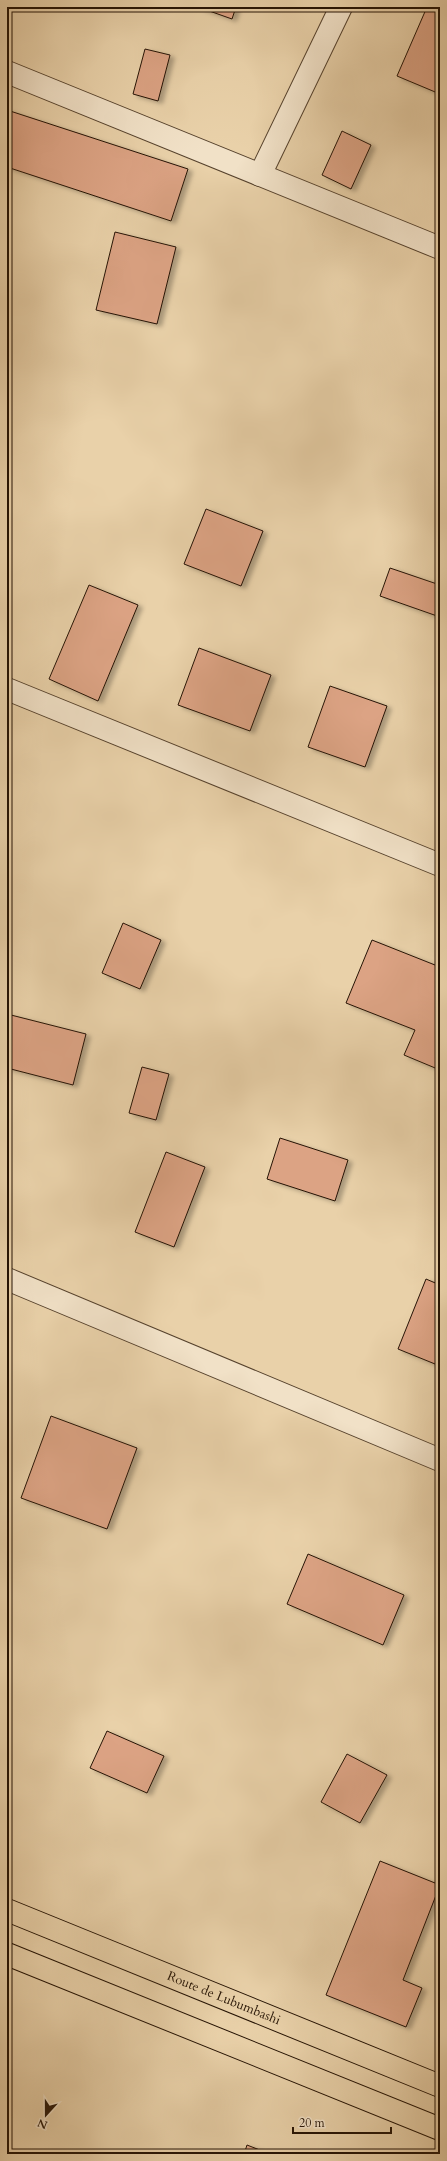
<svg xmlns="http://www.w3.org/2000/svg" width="447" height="2161" viewBox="0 0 447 2161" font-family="Cardo,serif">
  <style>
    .building { fill: #dca384; stroke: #251304; filter: url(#shadow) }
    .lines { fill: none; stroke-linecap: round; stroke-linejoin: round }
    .minor-casing { stroke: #56422d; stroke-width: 24 }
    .highway-casing { stroke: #251304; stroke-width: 24 }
    .minor { stroke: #f1e1c7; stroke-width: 22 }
    .highway { stroke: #e9d1a9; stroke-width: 22 }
    .labels { text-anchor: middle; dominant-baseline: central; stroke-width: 4; stroke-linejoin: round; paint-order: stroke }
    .street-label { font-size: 13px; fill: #251304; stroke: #f1e1c7 }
  </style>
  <defs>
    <filter id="shadow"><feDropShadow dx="4.5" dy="2.5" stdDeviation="2" flood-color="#0004"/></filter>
  </defs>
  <rect width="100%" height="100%" fill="#e9d1a9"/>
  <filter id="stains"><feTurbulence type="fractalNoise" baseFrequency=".005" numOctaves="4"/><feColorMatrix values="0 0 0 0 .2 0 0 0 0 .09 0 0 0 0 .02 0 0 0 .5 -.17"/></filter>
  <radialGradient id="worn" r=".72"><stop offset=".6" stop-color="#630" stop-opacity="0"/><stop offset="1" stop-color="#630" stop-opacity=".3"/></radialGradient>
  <g class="building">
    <path d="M 198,7 L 236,7 L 232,19 Z"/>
    <path d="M 427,7 L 440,7 L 440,94 L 397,76 Z"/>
    <path d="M 145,49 L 170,55 L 158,101 L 133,94 Z"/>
    <path d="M 7,110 L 188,169 L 171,221 L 7,167 Z"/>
    <path d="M 342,131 L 371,145 L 351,189 L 322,175 Z"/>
    <path d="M 115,232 L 176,247 L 157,324 L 96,310 Z"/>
    <path d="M 206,509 L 263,531 L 241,586 L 184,564 Z"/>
    <path d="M 390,568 L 440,585 L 440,617 L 380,596 Z"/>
    <path d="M 89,585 L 138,605 L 98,701 L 49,679 Z"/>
    <path d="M 199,648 L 271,675 L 250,731 L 178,705 Z"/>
    <path d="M 330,686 L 387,706 L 365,767 L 308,747 Z"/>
    <path d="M 123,923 L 161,940 L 140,989 L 102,973 Z"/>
    <path d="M 372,940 L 440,967 L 440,1070 L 404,1055 L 415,1030 L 346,1003 Z"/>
    <path d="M 7,1014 L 86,1034 L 73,1085 L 7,1068 Z"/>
    <path d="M 142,1067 L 169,1074 L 156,1120 L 129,1113 Z"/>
    <path d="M 280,1138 L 348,1160 L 335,1201 L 267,1179 Z"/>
    <path d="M 166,1152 L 205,1167 L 174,1247 L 135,1232 Z"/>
    <path d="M 426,1279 L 440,1285 L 440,1366 L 398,1349 Z"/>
    <path d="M 51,1416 L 137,1448 L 107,1529 L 21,1498 Z"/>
    <path d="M 308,1554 L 404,1595 L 383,1645 L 287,1604 Z"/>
    <path d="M 107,1731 L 164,1756 L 147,1793 L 90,1768 Z"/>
    <path d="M 347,1754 L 387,1775 L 360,1823 L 321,1802 Z"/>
    <path d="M 380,1861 L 440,1885 L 403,1980 L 422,1988 L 406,2027 L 326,1995 Z"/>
    <path d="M 247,2145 L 270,2154 L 244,2154 Z"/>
  </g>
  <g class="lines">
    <defs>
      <g id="minor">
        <path d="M 7,72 L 440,248"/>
        <path d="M 260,175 L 341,7"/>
        <path d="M 7,689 L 440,865"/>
        <path d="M 7,1279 L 440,1460"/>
      </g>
      <g id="highway">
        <path id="s1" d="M 7,1910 L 440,2086"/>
        <path d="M 7,1954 L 440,2129"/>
      </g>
    </defs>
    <use href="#minor" class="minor-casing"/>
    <use href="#highway" class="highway-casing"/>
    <use href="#minor" class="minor"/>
    <use href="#highway" class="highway"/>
  </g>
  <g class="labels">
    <g class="street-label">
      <text stroke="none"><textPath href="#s1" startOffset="234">Route de Lubumbashi</textPath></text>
    </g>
  </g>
  <rect width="447" height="2161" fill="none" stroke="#e9d1a9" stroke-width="24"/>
  <rect x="8" y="8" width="431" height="2145" fill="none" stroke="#251304" stroke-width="2"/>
  <rect x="12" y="12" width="423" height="2137" fill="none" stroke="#251304"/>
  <g transform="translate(46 2115) rotate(201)" stroke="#f1e1c7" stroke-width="3" paint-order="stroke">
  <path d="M0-3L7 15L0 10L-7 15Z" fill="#251304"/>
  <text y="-6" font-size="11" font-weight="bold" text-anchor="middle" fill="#251304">N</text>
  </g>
  <path d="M293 2127v6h98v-6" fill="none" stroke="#251304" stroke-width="2"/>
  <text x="299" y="2127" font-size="12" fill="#251304" stroke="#f1e1c7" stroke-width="3" paint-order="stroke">20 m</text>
  <rect width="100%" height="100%" filter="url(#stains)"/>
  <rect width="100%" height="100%" fill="url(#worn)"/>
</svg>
